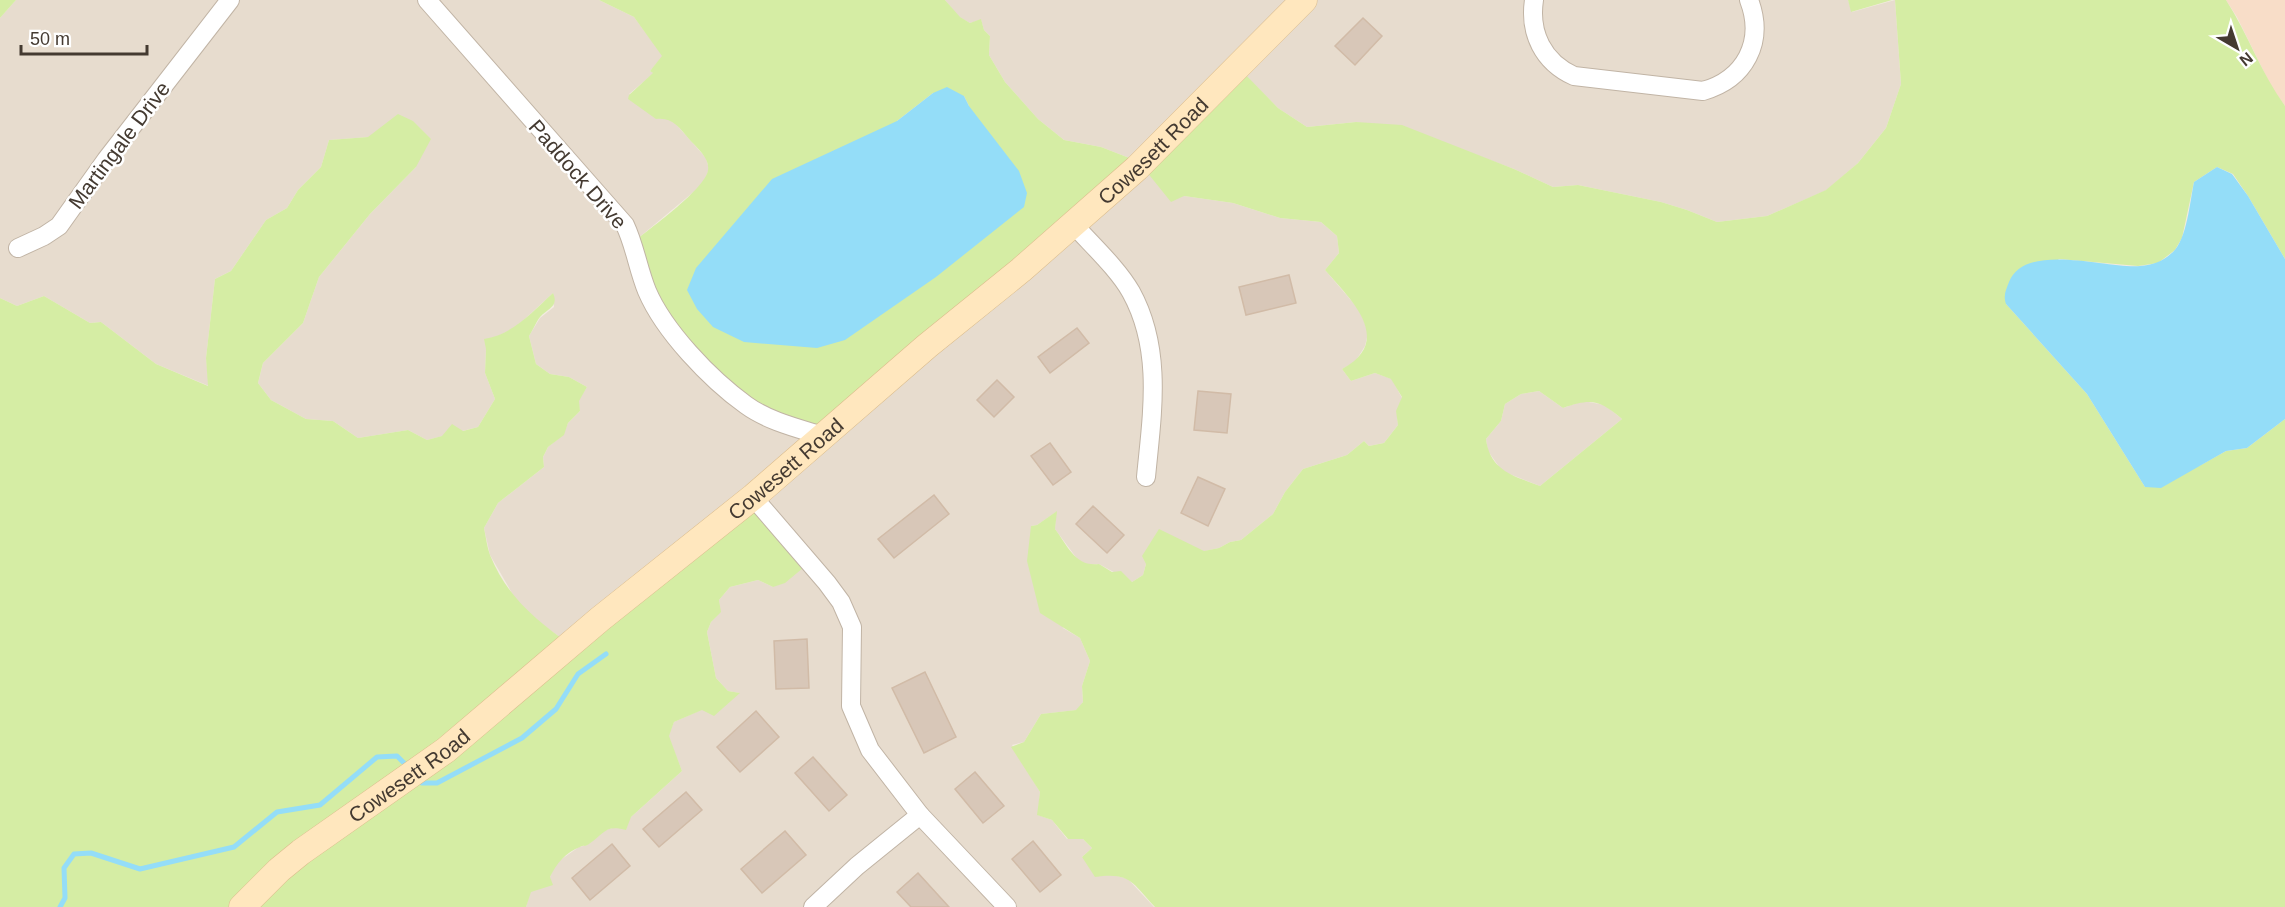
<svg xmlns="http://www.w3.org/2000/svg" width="2285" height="907" viewBox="0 0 2285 907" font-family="Arial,sans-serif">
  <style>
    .residential { fill: #e7dcce }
    .commercial { fill: #f8ddc8 }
    .green { fill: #d5eda4; fill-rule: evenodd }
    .water { fill: #94ddf8 }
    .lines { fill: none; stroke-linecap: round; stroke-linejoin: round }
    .stream { stroke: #94ddf8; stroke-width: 5 }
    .building { fill: #d8c7b8; stroke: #d1bba7; stroke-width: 1.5 }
    .minor-casing { stroke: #c1b4a5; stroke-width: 20 }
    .secondary-casing { stroke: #dbbc8c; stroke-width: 27 }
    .minor { stroke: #fff; stroke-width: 18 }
    .secondary { stroke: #ffe7be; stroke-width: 26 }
    .labels { text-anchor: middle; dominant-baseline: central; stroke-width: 5; stroke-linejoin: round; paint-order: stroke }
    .street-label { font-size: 21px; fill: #443a31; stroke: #fff }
  </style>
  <rect width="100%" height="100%" fill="#f3ebe1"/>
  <g class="residential">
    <path d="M 16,0 L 599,0 L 634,17 L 663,56 L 650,71 L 654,73 L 629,94 L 674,122 L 706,158 L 709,169 L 703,184 L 636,240 L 1142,166 L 1184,196 L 1233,203 L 1280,218 L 1321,222 L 1337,236 L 1339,253 L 1325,270 L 1361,312 L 1368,333 L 1365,346 L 1355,362 L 1342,369 L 1351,381 L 1375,373 L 1392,379 L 1402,398 L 1397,411 L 1398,425 L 1384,443 L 1369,446 L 1364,441 L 1347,455 L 1303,469 L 1285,492 L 1273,514 L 1241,540 L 1230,542 L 1219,548 L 1146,564 L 1143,575 L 1132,582 L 1099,564 L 1087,565 L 1078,560 L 1055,529 L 1056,512 L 1037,525 L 1031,526 L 1063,628 L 1080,638 L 1090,661 L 1082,686 L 1083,702 L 1077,710 L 1041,714 L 1024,742 L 1012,745 L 1040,792 L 1038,815 L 1052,820 L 1067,839 L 1083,839 L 1092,848 L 1082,857 L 1114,875 L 1128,879 L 1154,907 L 526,907 L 530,892 L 550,877 L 556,863 L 579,847 L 587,845 L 605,830 L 616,827 L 631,817 L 682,771 L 668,736 L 674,722 L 739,693 L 728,691 L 716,678 L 707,632 L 711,622 L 720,612 L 719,600 L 730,587 L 758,580 L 773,587 L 755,498 L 571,645 L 540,623 L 516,600 L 490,555 L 484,528 L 498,503 L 544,467 L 543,457 L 548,447 L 563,435 L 568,423 L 580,411 L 578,401 L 587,387 L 569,377 L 550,374 L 536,364 L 529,336 L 540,318 L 554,307 L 553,293 L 515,328 L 498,336 L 486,349 L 485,373 L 495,399 L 478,427 L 427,440 L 408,430 L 358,438 L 333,421 L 306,419 L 271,400 L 258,383 L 263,363 L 303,323 L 319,277 L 370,214 L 416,167 L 368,137 L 329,140 L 321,167 L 298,190 L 287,208 L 266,220 L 231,271 L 215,279 L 206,358 L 209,386 L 156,364 L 101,322 L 90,323 L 44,296 L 17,306 L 0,298 L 0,18 Z"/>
    <path d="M 945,0 L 1848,0 L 1852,12 L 1895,0 L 1901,84 L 1886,128 L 1858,163 L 1827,190 L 1767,216 L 1717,222 L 1687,210 L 1661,202 L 1578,185 L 1553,187 L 1514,169 L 1442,142 L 1356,122 L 1307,127 L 1278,108 L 1239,69 L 1132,159 L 1101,147 L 1064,140 L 1038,119 L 1005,82 L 989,55 L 990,36 L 984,30 L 981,20 L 970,23 L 959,17 Z"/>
    <path d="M 1539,391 L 1563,408 L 1583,401 L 1605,405 L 1622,419 L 1540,486 L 1502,471 L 1488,451 L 1486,439 L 1501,421 L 1505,404 L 1521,394 Z"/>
  </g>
  <path class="commercial" d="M 2226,0 L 2285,0 L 2285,106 L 2272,88 L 2237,17 Z"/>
  <g class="green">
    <path d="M 0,0 L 16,0 L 0,18 Z"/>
    <path d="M 599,0 L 945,0 L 960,17 L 970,23 L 981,19 L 984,30 L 990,36 L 989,55 L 1005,82 L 1038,119 L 1064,140 L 1101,147 L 1132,159 L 1239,68 L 1278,108 L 1307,127 L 1356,122 L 1402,125 L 1514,169 L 1553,187 L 1578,185 L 1661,202 L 1687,210 L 1717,222 L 1767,216 L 1826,190 L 1858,163 L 1886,128 L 1901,84 L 1895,0 L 2226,0 C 2248,34 2261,73 2285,106 L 2285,259 L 2248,196 L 2233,174 L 2217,167 L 2194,182 L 2182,238 L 2175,250 L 2158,263 L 2138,266 L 2059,259 L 2006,304 L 2087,394 L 2145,487 L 2201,465 L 2226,451 L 2247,448 L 2285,419 L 2285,907 L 1155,907 C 1132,883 1131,872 1095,877 L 1082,857 L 1092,848 L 1083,839 L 1068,839 L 1052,820 L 1037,815 L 1040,792 L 1011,747 L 1024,742 L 1041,714 L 1076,710 L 1083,702 L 1082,686 L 1090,661 L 1080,638 L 1040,613 L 1027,561 L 1031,526 L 1037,525 L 1057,511 L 1055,529 C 1068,546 1075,567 1099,564 L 1112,572 L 1121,571 L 1132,582 L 1143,575 L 1146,564 L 1142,556 L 1159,529 L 1204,551 L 1219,548 L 1230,542 L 1241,540 L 1273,514 L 1285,492 L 1303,469 L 1347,455 L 1364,441 L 1369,446 L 1384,443 L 1398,425 L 1396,411 L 1402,397 L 1391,379 L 1375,373 L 1351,381 L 1342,369 C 1395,340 1351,300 1325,270 L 1339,253 L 1337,236 L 1321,222 L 1280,218 L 1233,203 L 1184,196 L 1171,202 L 1142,166 L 820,436 L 747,406 L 673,332 L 636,240 C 652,227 706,188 708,170 C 710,158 696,147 689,139 C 679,127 672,117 656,119 L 628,99 L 629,95 L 653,73 L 650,71 L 662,56 L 634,17 ZM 933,93 L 964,96 L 969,106 L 936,277 L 897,121 ZM 1539,391 L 1563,408 C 1592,398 1599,400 1622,419 L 1540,486 C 1514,476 1490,471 1486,439 L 1501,421 L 1505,404 L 1521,394 Z"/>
    <path d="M 1848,0 L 1892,0 L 1851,12 Z"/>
    <path d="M 398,114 L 413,121 L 431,139 L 416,167 L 370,214 L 319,277 L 303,323 L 263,363 L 258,383 L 271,400 L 306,419 L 333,421 L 358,438 L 408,430 L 427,440 L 442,436 L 452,424 L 463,431 L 478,427 L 495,399 L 485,373 L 486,349 L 484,339 C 514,334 532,312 553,293 C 559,307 548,308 540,317 C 536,322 533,330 529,336 L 536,364 L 550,374 L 569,377 L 587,387 L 579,401 L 580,411 L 568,423 L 564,435 L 548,447 L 543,457 L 544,467 L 498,503 L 484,528 C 486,537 487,547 490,555 C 507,597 536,620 571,645 L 749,501 L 809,563 L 785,583 L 773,587 L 758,580 L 730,587 L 719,600 L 721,612 L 711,622 L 707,632 L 716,678 L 728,691 L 740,693 L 714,716 L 702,710 L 674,722 L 669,736 L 682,771 L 631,817 L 626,830 C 605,824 604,834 589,844 C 583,848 586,844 580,847 C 566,852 556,864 550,877 L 553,885 L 531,892 L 526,907 L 0,907 L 0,298 L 17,306 L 44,296 L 90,323 L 101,322 L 156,364 L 208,386 L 206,358 L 215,279 L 231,271 L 266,220 L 287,208 L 298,190 L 321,167 L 329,140 L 368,137 Z"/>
  </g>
  <g class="water">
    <path d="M 947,87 L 964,96 L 969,106 L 1019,171 L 1027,193 L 1024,207 L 936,277 L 845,340 L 817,348 L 744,342 L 713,327 L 697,309 L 687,290 L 696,268 L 772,179 L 897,121 L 933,93 Z"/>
    <path d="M 2217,167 L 2232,174 L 2248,196 L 2285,259 L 2285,419 L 2247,448 L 2226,451 L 2161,488 L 2145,487 L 2087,394 L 2006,304 C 2003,295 2006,290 2009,282 C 2025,241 2108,269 2140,266 C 2154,265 2163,261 2173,252 C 2187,239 2190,201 2194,182 Z"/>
  </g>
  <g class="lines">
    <g class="stream">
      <path d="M 422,783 L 437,783 L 522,738 L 556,709 L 578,674 L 606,654"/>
      <path d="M 60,907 L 65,898 L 64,868 L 74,854 L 91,853 L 140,869 L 234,847 L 277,812 L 320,805 L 377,757 L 397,756 L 404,763"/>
    </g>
  </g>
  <g class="building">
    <path d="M 1363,18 L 1382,36 L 1355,65 L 1335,46 Z"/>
    <path d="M 1289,275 L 1296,303 L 1246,315 L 1239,287 Z"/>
    <path d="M 1077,328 L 1089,343 L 1050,373 L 1038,357 Z"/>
    <path d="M 997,380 L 1014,397 L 994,417 L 977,400 Z"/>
    <path d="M 1198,391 L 1231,394 L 1227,433 L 1194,430 Z"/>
    <path d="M 1050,443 L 1071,472 L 1053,485 L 1031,456 Z"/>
    <path d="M 1198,477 L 1225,489 L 1208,526 L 1181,513 Z"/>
    <path d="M 934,495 L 949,514 L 894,558 L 878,539 Z"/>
    <path d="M 1093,506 L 1124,535 L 1107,553 L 1076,524 Z"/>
    <path d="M 807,639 L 809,688 L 776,689 L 774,641 Z"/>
    <path d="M 925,672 L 956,737 L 924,753 L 892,688 Z"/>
    <path d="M 756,711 L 779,737 L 740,772 L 717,747 Z"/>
    <path d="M 813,757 L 847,795 L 829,811 L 795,773 Z"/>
    <path d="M 975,772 L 1004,806 L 983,823 L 955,789 Z"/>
    <path d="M 686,792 L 702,810 L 659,847 L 643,829 Z"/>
    <path d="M 785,831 L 806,855 L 762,893 L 741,869 Z"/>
    <path d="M 1033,841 L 1061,875 L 1040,892 L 1012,859 Z"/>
    <path d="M 612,844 L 630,866 L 590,900 L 572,878 Z"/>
    <path d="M 918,873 L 949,907 L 911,907 L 897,892 Z"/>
  </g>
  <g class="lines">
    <defs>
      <g id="minor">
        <path d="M 427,0 L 625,225 C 635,246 638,269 647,291 C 664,331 710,379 746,405 C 768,421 797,428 823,436"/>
        <path d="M 1534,0 C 1529,33 1543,62 1574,76 L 1703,91 C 1745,79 1765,42 1749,0"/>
        <path d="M 1074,225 C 1092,245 1118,269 1131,292 C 1163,350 1152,414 1146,477"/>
        <path d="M 18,248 L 44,236 L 59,226 L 106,160 L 230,0"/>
        <path d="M 753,497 L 827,583 L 841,602 L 852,627 L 851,706 L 870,750 L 920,815 L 1007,907"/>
        <path d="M 813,907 L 857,866 L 920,815"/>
      </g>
      <g id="secondary">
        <path id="s1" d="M 242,907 L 279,870 L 301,852 L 446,750 L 600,619 L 753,497 L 927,346 L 1021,270 L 1137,168 L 1304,0"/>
      </g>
    </defs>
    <use href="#minor" class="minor-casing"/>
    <use href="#secondary" class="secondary-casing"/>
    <use href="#minor" class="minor"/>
    <use href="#secondary" class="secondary"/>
  </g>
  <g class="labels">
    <g class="street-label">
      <text transform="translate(119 145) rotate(-53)">Martingale Drive</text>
      <text stroke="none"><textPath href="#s1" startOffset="1185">Cowesett Road</textPath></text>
      <text transform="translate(578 174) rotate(49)">Paddock Drive</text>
      <text stroke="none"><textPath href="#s1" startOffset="699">Cowesett Road</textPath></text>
      <text stroke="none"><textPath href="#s1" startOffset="213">Cowesett Road</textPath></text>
    </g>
  </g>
  <g transform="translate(2237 48) rotate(141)" stroke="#ffffff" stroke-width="4.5" paint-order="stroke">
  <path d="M0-4.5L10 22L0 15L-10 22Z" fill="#443a31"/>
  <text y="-9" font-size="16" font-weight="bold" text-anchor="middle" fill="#443a31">N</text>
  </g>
  <path d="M21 45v9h126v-9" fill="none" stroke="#443a31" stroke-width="3"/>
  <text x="30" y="45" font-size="18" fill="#443a31" stroke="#ffffff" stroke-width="4.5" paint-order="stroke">50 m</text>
</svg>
